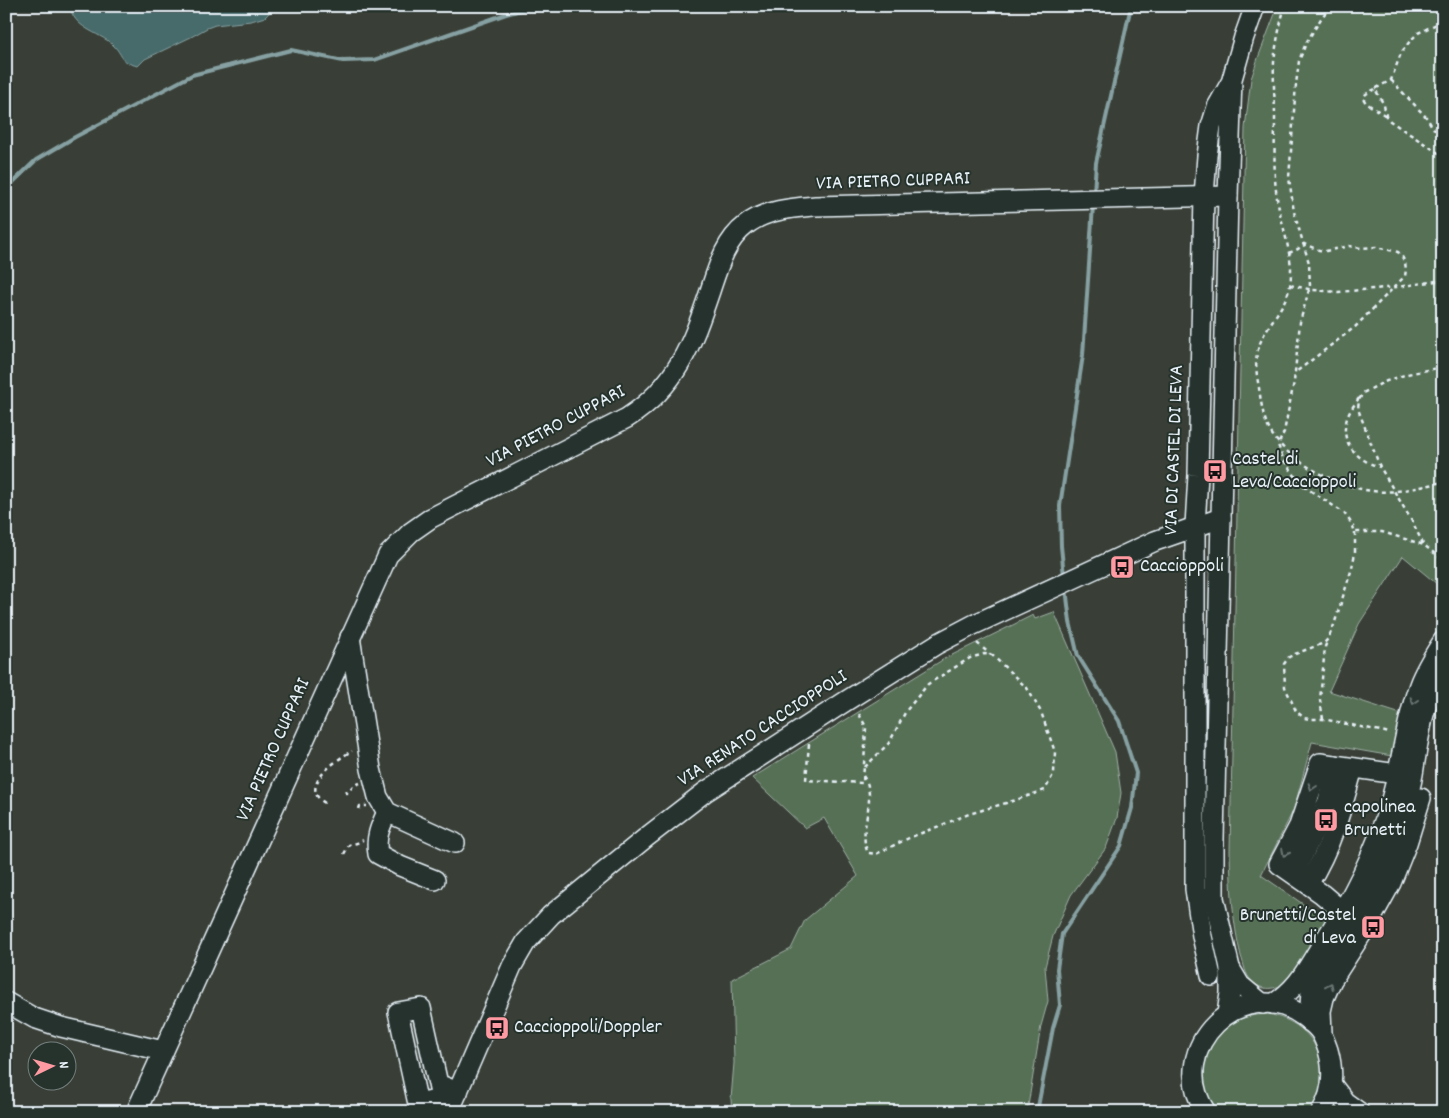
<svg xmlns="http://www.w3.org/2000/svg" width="1449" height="1118" viewBox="0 0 1449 1118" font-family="Dekko,sans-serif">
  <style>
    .green { fill: #566f55; stroke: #9fb0a6 }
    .water { fill: #466b6a; stroke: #87a1a3 }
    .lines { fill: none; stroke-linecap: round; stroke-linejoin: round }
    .stream { stroke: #87a1a3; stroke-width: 4 }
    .minor-casing { stroke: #e8f1f8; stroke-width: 22 }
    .path { stroke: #e8f1f8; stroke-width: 2.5; stroke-dasharray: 4 4; stroke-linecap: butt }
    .minor { stroke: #26332d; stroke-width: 19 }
    .oneway { stroke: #6a7674 }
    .labels { text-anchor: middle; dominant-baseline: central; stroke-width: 4; stroke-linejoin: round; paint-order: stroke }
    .street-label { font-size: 20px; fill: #e8f1f8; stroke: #26332d }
    .poi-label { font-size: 20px; fill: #e8f1f8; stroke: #26332d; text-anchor: start }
  </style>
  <rect width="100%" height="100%" fill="#393f37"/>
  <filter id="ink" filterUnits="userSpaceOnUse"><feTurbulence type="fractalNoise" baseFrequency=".02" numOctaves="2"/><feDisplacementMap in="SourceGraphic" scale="10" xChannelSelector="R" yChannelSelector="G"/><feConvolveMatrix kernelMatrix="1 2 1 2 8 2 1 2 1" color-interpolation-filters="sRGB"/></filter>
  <g filter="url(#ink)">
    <g class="green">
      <path d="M 1278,6 L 1443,6 L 1443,515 L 1440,517 L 1443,521 L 1443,589 L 1403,556 L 1359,624 L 1329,691 L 1401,714 L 1392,756 L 1312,742 L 1294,809 L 1261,875 L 1326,920 L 1287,983 C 1275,989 1262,992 1252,981 C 1245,975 1244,964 1241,956 C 1232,920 1231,888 1230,851 L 1245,128 L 1251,79 L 1258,58 Z"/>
      <path d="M 1054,612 L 1115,752 L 1121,793 L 1117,818 L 1106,848 L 1071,895 L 1053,936 L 1045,967 L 1048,1001 L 1041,1026 L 1027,1112 L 732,1112 L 731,1099 L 734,1063 L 732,979 L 791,949 L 805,920 L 858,876 L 824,818 L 805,828 L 752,778 L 944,659 L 1033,615 L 1035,619 Z"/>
      <path d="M 1268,1014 C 1280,1017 1290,1020 1300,1028 C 1322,1044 1328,1079 1315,1103 C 1313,1106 1310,1109 1308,1112 L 1218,1112 C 1194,1085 1202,1043 1231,1024 C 1242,1016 1255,1015 1268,1014 Z"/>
    </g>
    <path class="water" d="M 70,6 L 271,6 L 272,10 L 265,17 L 251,21 L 215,25 L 207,28 L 191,37 L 145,59 L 138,66 C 119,62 124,55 112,44 C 98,32 73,28 70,6 Z"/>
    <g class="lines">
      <g class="stream">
        <path d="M 6,189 L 36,160 L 75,137 L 192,75 L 291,50 L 343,61 L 374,60 L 506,14 L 536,6"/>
        <path d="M 1094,193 L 1096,163 L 1131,6"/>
        <path d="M 1064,576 L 1061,546 L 1060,506 L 1083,355 L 1093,205"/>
        <path d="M 1037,1112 L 1053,1028 L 1060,1005 L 1057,969 L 1062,934 L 1121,846 L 1132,808 L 1136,773 L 1119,721 L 1078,656 L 1070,622 L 1066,588"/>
      </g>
      <defs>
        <g id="minor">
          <path d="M 350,637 L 371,769 L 378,797 L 387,812 L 455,843"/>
          <path d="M 387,812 C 380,827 375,838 378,854 L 400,866 L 435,880"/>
          <path d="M 1294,874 L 1328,801 L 1335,765"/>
          <path d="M 1308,884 C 1331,848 1342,808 1353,768"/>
          <path d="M 1342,911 L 1322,894 L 1279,864 L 1299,826 L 1320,763 L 1397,774"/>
          <path d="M 1230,968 L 1240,985 L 1263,1004"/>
          <path d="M 1211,976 L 1202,936 L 1195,889 L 1195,526 L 1198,475 L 1204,196 L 1207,156 L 1211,126 L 1217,107 L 1230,84"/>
          <path d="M 6,1002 L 34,1018 L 61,1027 L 163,1051"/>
          <path d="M 1273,1004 C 1298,988 1306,970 1321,946 C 1350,902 1375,854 1390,803 C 1402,764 1405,723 1419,685 C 1425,669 1434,655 1443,641"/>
          <path d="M 1227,1014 L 1230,993 L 1230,968 L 1214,898 L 1214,839 L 1228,196 L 1232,79 L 1244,37 L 1255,6"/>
          <path d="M 1310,1022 L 1310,1006 L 1311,990 L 1377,884 C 1388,865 1393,847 1399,826 C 1404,809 1410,792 1413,774 C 1419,736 1423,702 1443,667"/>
          <path d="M 1322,1033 L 1321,1011 L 1324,998 L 1332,980 L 1370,921 L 1391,883 L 1407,843 L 1421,798"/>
          <path d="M 438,1084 L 441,1099 L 418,1104 L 398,1012 L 421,1008 L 438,1084 L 458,1092"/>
          <path d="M 1332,1085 L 1345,1102 L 1359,1112"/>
          <path d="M 136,1112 L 388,555 L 411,532 L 431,518 L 627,418 C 677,386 692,344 710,291 C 718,267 725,241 746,225 C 765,210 792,208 815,206 L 1228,196"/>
          <path d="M 449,1112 L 512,966 L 526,942 L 551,915 L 648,836 L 705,792 L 846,701 L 937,644 L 973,625 L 1155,541 L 1221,518"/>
          <path d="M 1206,1112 C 1163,1049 1243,971 1304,1017 C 1320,1029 1322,1032 1328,1050 C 1334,1071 1333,1093 1321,1112"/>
        </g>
      </defs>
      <use href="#minor" class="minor-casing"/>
      <g class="path">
        <path d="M 1285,6 C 1280,24 1276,43 1274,62 C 1273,81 1275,100 1275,118 C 1275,145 1273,171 1277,198 C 1281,221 1289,244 1291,268 C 1291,275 1291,283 1289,290 C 1282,313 1261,330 1257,354 C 1255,365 1257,377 1259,388 C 1261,402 1263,418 1270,431 C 1287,461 1339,487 1372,491 C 1396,494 1420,487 1443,482"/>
        <path d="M 1331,6 L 1322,17 L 1306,43 L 1299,61 L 1296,84 L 1289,178 L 1294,212 L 1309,263 L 1310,286 L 1300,322 L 1294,382 L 1284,432 L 1278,445 L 1284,461 L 1302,485 L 1344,513 L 1352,524 L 1355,532 L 1382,532 L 1415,542 L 1424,545 L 1443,560"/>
        <path d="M 1443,21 L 1418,33 L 1410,41 L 1401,53 L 1393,75 L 1391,80 L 1375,89 L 1384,105 L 1386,116 L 1390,121 L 1443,156"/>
        <path d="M 1391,80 L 1427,118 L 1433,128 L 1443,135"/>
        <path d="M 1375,89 L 1366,94 L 1363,98 L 1366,103 L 1386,116"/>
        <path d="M 1289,253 L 1298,249 L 1304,244 L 1319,250 L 1326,251 L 1349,246 L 1361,248 L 1376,247 L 1398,252 C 1405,259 1407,266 1405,276 L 1355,327 L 1296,372"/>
        <path d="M 1290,285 L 1313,290 L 1338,292 L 1397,287 L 1443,280"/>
        <path d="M 1359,398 C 1354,405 1348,413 1346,422 C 1340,444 1360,462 1380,467"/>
        <path d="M 1355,532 L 1355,553 L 1352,568 L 1334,625 L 1328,639 L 1324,643 L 1295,654 L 1289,657 L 1284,664 L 1285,687 L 1296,711 L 1304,718 L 1310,719 L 1323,719 L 1390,733"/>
        <path d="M 1423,544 L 1413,523 L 1380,467 L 1358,409 L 1359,400 L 1363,393 L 1384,382 L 1407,374 L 1443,367"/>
        <path d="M 977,643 L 991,655"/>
        <path d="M 1323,719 L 1320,700 L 1325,647 L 1327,641"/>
        <path d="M 809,744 L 806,780 L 863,783 L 866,727 L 858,712"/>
        <path d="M 863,776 C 865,779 868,783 868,787 C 873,809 858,832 868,853 L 876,854 L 909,838 L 969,814 L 1016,800 L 1045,790 L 1054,773 L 1055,752 L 1041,712 L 1027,688 L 992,655 L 984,654 L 970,658 L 928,684 L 906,711 L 889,743 L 864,768"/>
        <path d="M 345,791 L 347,793 L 353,786 L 360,783"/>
        <path d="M 325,803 C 297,787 337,759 352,751"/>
        <path d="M 359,809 L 360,806 L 367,806"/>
        <path d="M 344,854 L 349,845 L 357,843 L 363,840"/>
      </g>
      <use href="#minor" class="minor"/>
    </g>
    <defs><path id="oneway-chevron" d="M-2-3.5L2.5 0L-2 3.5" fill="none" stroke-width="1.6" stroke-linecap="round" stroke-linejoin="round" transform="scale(1.25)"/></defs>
    <g class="oneway">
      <use href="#oneway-chevron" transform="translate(1414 701) rotate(108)"/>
      <use href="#oneway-chevron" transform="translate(1312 787) rotate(108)"/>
      <use href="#oneway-chevron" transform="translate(1285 853) rotate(117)"/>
      <use href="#oneway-chevron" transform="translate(1330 986) rotate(-64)"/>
    </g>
  </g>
  <defs>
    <symbol id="bus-square" viewBox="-11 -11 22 22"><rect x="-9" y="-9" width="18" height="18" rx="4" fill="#ff9aa2" stroke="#26332d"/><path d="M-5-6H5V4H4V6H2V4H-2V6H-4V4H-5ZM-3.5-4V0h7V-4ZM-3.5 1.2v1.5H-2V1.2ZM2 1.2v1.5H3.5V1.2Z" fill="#111"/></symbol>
  </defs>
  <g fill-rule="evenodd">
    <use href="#bus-square" x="1201" y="457" width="28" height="28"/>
    <use href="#bus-square" x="1108" y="553" width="28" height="28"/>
    <use href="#bus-square" x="1312" y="806" width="28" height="28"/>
    <use href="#bus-square" x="1359" y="913" width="28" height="28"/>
    <use href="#bus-square" x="483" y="1014" width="28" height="28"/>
  </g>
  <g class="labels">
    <g class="street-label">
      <text transform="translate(893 182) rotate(-2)">VIA PIETRO CUPPARI</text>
      <text transform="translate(556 427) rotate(-28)">VIA PIETRO CUPPARI</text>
      <text transform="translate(1175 450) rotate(-88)">VIA DI CASTEL DI LEVA</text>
      <text transform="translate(763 729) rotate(-33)">VIA RENATO CACCIOPPOLI</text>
      <text transform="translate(274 750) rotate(-66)">VIA PIETRO CUPPARI</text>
    </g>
    <g class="poi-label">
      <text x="1232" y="460">Castel di<tspan x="1232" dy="23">Leva/Caccioppoli</tspan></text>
      <text x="1140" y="567">Caccioppoli</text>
      <text x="1344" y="808">capolinea<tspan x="1344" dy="23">Brunetti</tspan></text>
      <text x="1356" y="916" text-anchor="end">Brunetti/Castel<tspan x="1356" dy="23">di Leva</tspan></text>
      <text x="514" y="1028">Caccioppoli/Doppler</text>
    </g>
  </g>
  <rect width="1449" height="1118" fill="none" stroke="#26332d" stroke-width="25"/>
  <rect x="12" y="12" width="1424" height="1093" fill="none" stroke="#e8f1f8" stroke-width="2" filter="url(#ink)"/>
  <g transform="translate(52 1066) rotate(85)"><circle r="24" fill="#26332d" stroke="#747f7e"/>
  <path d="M0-4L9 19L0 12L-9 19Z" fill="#ff9aa2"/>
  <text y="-8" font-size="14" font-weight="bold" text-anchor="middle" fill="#e8f1f8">N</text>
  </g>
</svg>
